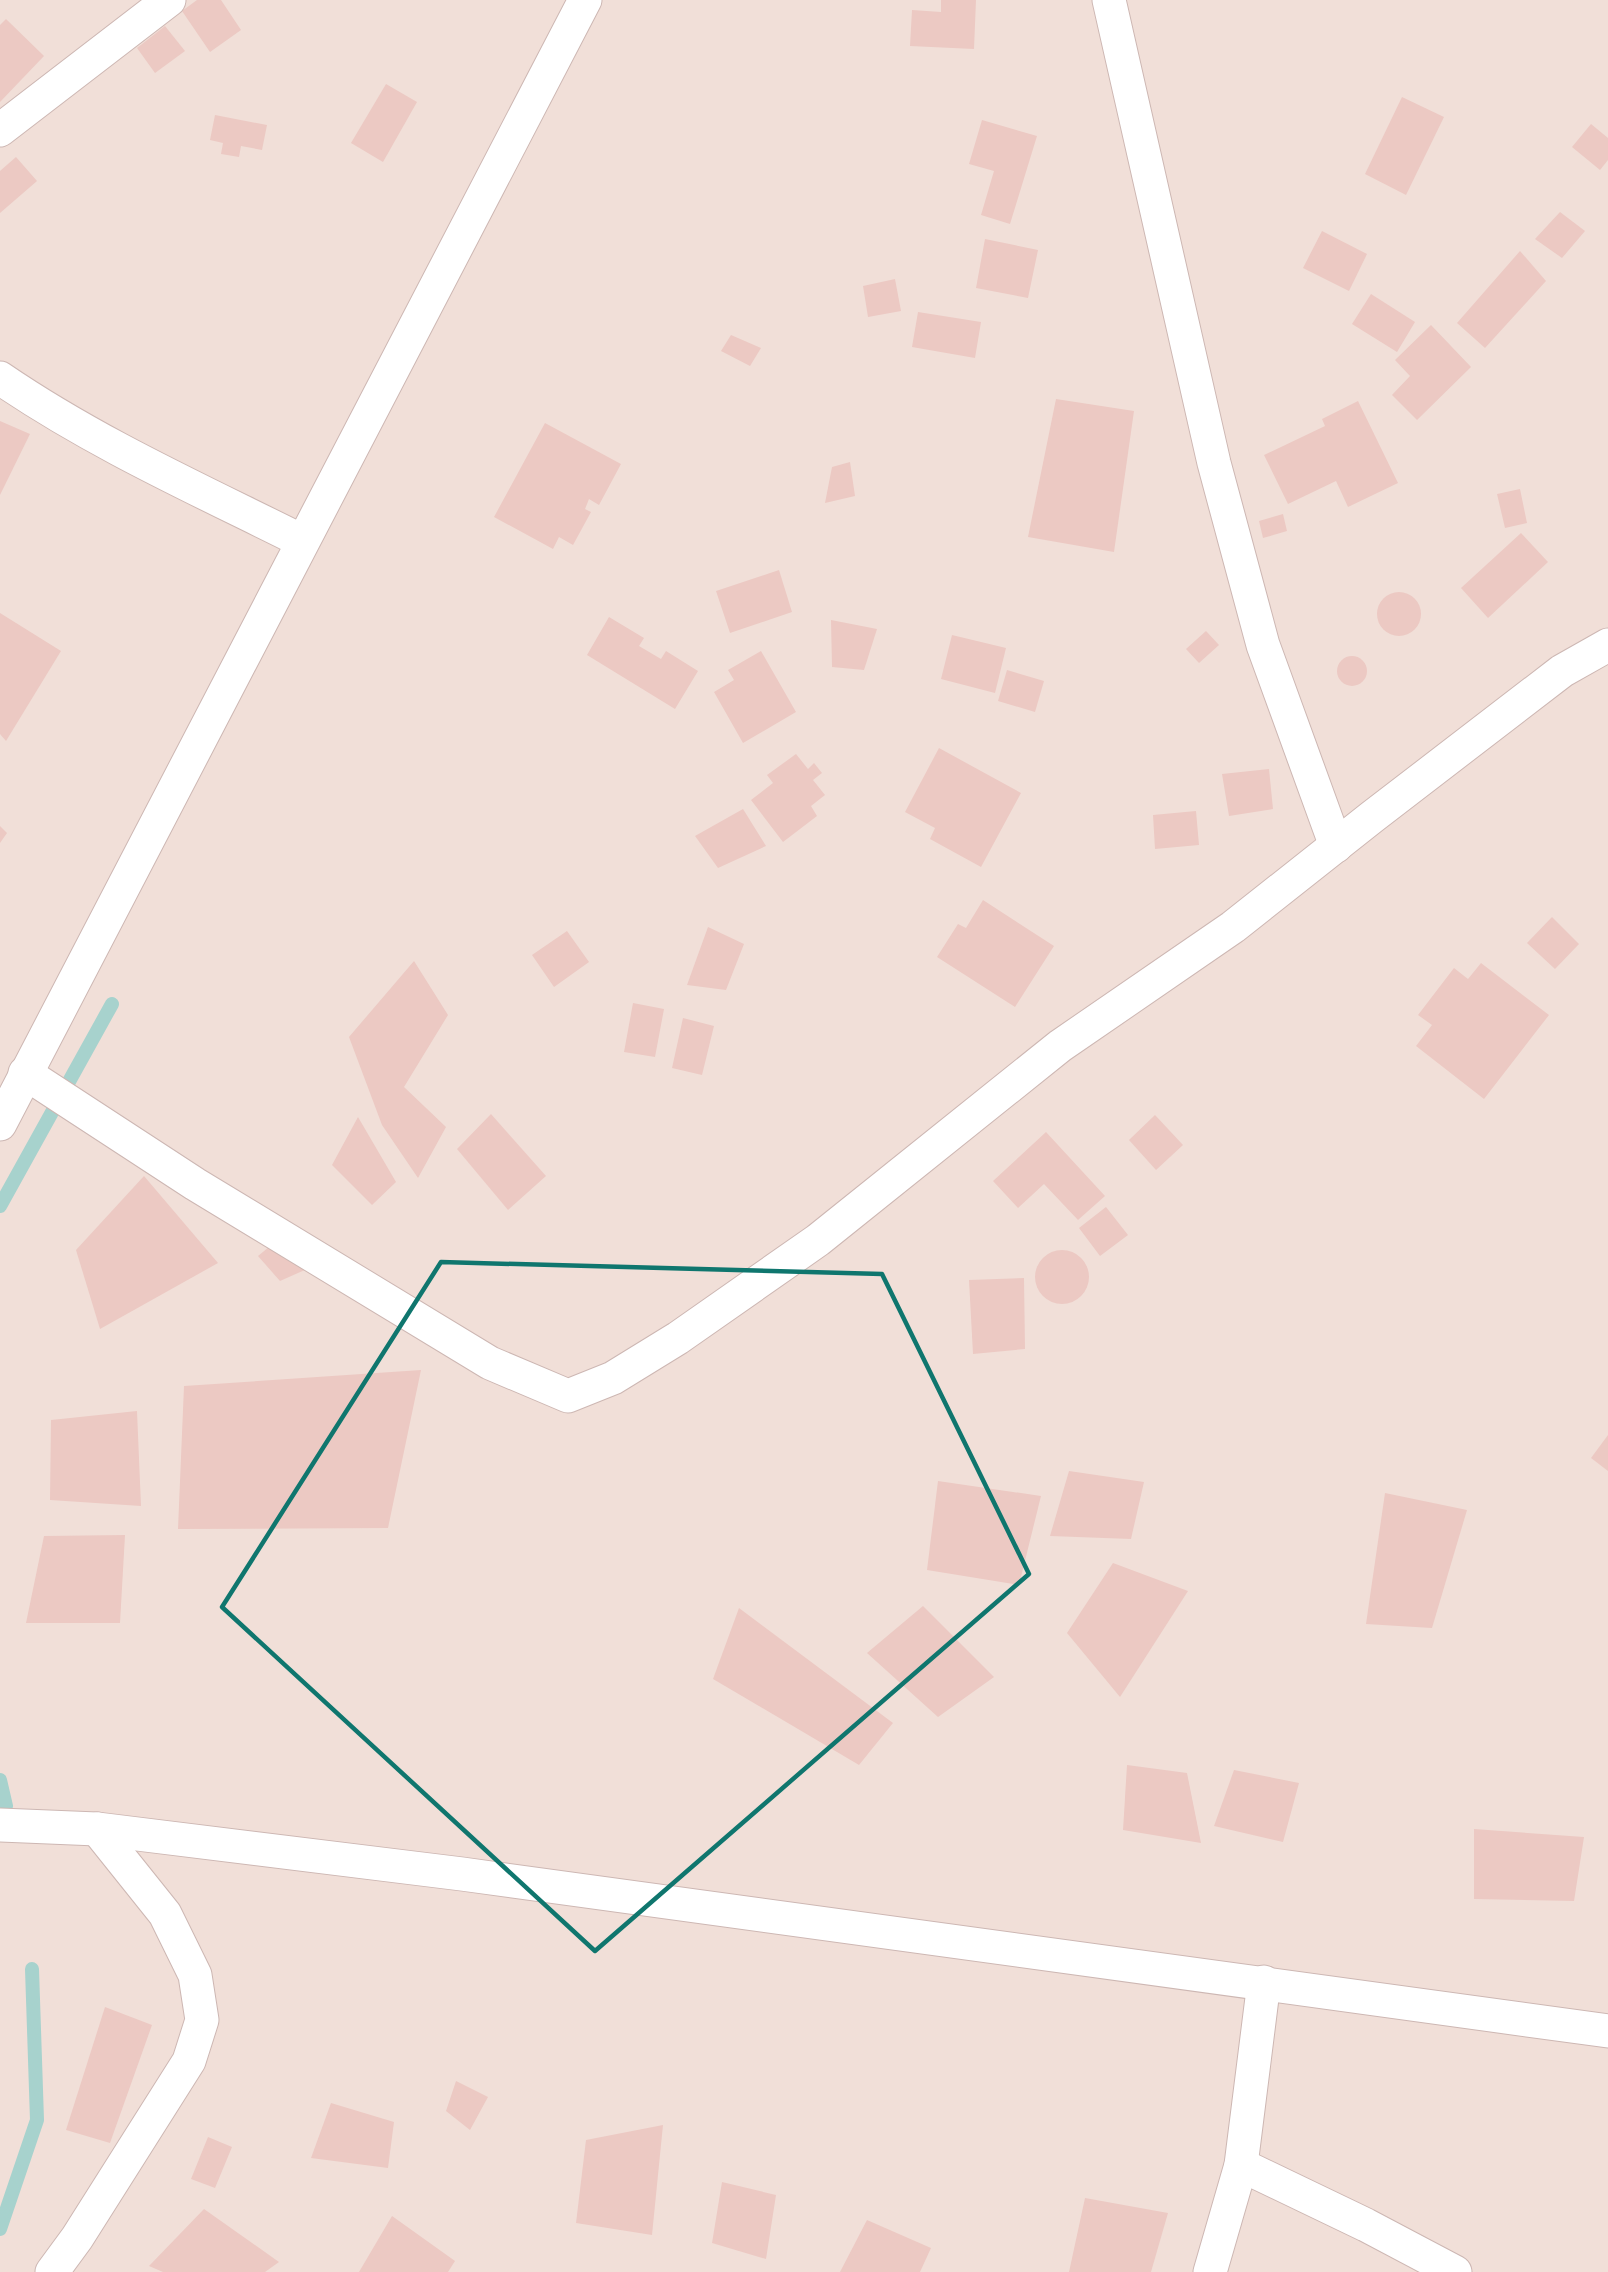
<svg xmlns="http://www.w3.org/2000/svg" width="1608" height="2272" viewBox="0 0 1608 2272" font-family="Poppins,sans-serif">
  <style>
    .residential { fill: #f1dfd8 }
    .lines { fill: none; stroke-linecap: round; stroke-linejoin: round }
    .stream { stroke: #a7d2cd; stroke-width: 14 }
    .building { fill: #ecc9c3 }
    .minor-casing { stroke: #cdb7b3; stroke-width: 35 }
    .minor { stroke: #fff; stroke-width: 33 }
    .marked { fill: none; stroke: #0f766e; stroke-width: 4.5; stroke-linejoin: round }
  </style>
  <rect width="100%" height="100%" fill="#faefe9"/>
  <rect class="residential" x="0" y="0" width="1608" height="2272"/>
  <g class="lines">
    <g class="stream">
      <path d="M 0,1206 L 112,1004"/>
      <path d="M 0,1780 L 6,1806"/>
      <path d="M 0,2229 L 37,2120 L 32,1969"/>
    </g>
  </g>
  <g class="building">
    <path d="M 197,0 L 221,0 L 241,30 L 210,52 L 182,11 Z"/>
    <path d="M 941,0 L 976,0 L 974,49 L 910,46 L 912,10 L 941,12 Z"/>
    <path d="M 6,19 L 44,56 L 0,102 L 0,25 Z"/>
    <path d="M 165,26 L 185,51 L 155,73 L 137,48 Z"/>
    <path d="M 386,84 L 417,102 L 383,162 L 351,143 Z"/>
    <path d="M 1402,97 L 1444,117 L 1406,195 L 1365,174 Z"/>
    <path d="M 215,115 L 267,125 L 262,150 L 241,146 L 239,157 L 221,154 L 223,143 L 210,140 Z"/>
    <path d="M 982,120 L 1037,136 L 1010,224 L 981,215 L 994,171 L 969,164 Z"/>
    <path d="M 1591,124 L 1608,138 L 1608,160 L 1600,170 L 1572,147 Z"/>
    <path d="M 16,157 L 37,181 L 0,213 L 0,171 Z"/>
    <path d="M 1560,212 L 1585,231 L 1562,258 L 1535,239 Z"/>
    <path d="M 1322,231 L 1367,254 L 1349,291 L 1303,268 Z"/>
    <path d="M 985,239 L 1038,250 L 1028,298 L 976,288 Z"/>
    <path d="M 1520,251 L 1546,281 L 1485,348 L 1457,323 Z"/>
    <path d="M 895,279 L 901,311 L 868,317 L 863,286 Z"/>
    <path d="M 1371,294 L 1415,322 L 1397,352 L 1352,324 Z"/>
    <path d="M 918,312 L 981,322 L 975,358 L 912,347 Z"/>
    <path d="M 1431,325 L 1471,367 L 1417,420 L 1392,395 L 1410,376 L 1395,360 Z"/>
    <path d="M 731,335 L 761,348 L 750,366 L 721,351 Z"/>
    <path d="M 1056,399 L 1134,411 L 1114,552 L 1028,537 Z"/>
    <path d="M 1358,401 L 1398,483 L 1348,507 L 1336,481 L 1288,504 L 1264,455 L 1325,426 L 1322,419 Z"/>
    <path d="M 0,421 L 30,434 L 0,495 Z"/>
    <path d="M 545,423 L 621,464 L 599,505 L 589,499 L 585,509 L 591,512 L 573,545 L 559,537 L 553,549 L 494,517 Z"/>
    <path d="M 850,462 L 855,496 L 825,503 L 832,467 Z"/>
    <path d="M 1520,489 L 1527,523 L 1505,528 L 1497,494 Z"/>
    <path d="M 1283,514 L 1287,531 L 1263,538 L 1259,521 Z"/>
    <path d="M 1521,533 L 1548,562 L 1488,618 L 1461,588 Z"/>
    <path d="M 779,570 L 792,612 L 730,633 L 716,591 Z"/>
    <circle cx="1399" cy="614" r="22"/>
    <path d="M 0,613 L 61,651 L 6,741 L 0,734 Z"/>
    <path d="M 609,617 L 644,638 L 639,646 L 661,659 L 666,651 L 698,671 L 675,709 L 587,655 Z"/>
    <path d="M 831,620 L 877,629 L 864,670 L 832,667 Z"/>
    <path d="M 1206,631 L 1219,645 L 1199,663 L 1186,649 Z"/>
    <path d="M 952,635 L 1006,648 L 995,693 L 941,679 Z"/>
    <path d="M 761,651 L 796,712 L 743,743 L 714,692 L 734,680 L 728,670 Z"/>
    <circle cx="1352" cy="671" r="15"/>
    <path d="M 1007,670 L 1044,681 L 1035,712 L 998,701 Z"/>
    <path d="M 939,748 L 1021,793 L 981,867 L 930,839 L 935,828 L 905,812 Z"/>
    <path d="M 796,754 L 808,769 L 814,763 L 822,773 L 813,780 L 825,795 L 811,806 L 817,816 L 783,842 L 751,800 L 773,783 L 767,775 Z"/>
    <path d="M 1269,769 L 1273,809 L 1229,816 L 1222,774 Z"/>
    <path d="M 743,809 L 766,846 L 718,868 L 695,836 Z"/>
    <path d="M 1196,811 L 1199,845 L 1155,849 L 1153,815 Z"/>
    <path d="M 0,826 L 7,833 L 0,843 Z"/>
    <path d="M 983,900 L 1054,946 L 1015,1007 L 937,957 L 958,924 L 966,928 Z"/>
    <path d="M 1552,917 L 1579,944 L 1555,969 L 1527,943 Z"/>
    <path d="M 708,927 L 744,944 L 726,990 L 687,985 Z"/>
    <path d="M 567,931 L 589,962 L 554,987 L 532,955 Z"/>
    <path d="M 414,961 L 448,1015 L 404,1087 L 446,1127 L 418,1178 L 382,1125 L 349,1037 Z"/>
    <path d="M 1481,963 L 1549,1015 L 1484,1099 L 1416,1046 L 1432,1025 L 1418,1015 L 1454,968 L 1468,979 Z"/>
    <path d="M 633,1003 L 664,1009 L 655,1057 L 624,1052 Z"/>
    <path d="M 683,1018 L 714,1026 L 702,1075 L 672,1068 Z"/>
    <path d="M 491,1114 L 546,1176 L 508,1210 L 457,1149 Z"/>
    <path d="M 1155,1115 L 1183,1145 L 1156,1170 L 1129,1140 Z"/>
    <path d="M 358,1117 L 396,1182 L 372,1205 L 332,1165 Z"/>
    <path d="M 1046,1132 L 1105,1196 L 1078,1220 L 1044,1184 L 1018,1208 L 993,1181 Z"/>
    <path d="M 144,1176 L 218,1263 L 100,1329 L 76,1250 Z"/>
    <path d="M 1106,1207 L 1128,1235 L 1100,1256 L 1079,1228 Z"/>
    <path d="M 269,1247 L 307,1269 L 280,1281 L 258,1256 Z"/>
    <circle cx="1062" cy="1277" r="27"/>
    <path d="M 1024,1278 L 1025,1349 L 973,1354 L 969,1280 Z"/>
    <path d="M 421,1370 L 388,1528 L 178,1529 L 184,1386 Z"/>
    <path d="M 137,1411 L 141,1506 L 50,1500 L 51,1420 Z"/>
    <path d="M 1608,1435 L 1608,1471 L 1591,1458 Z"/>
    <path d="M 1069,1471 L 1144,1482 L 1131,1539 L 1050,1536 Z"/>
    <path d="M 938,1481 L 1041,1496 L 1019,1585 L 927,1570 Z"/>
    <path d="M 1385,1493 L 1467,1510 L 1432,1628 L 1366,1624 Z"/>
    <path d="M 125,1535 L 120,1623 L 26,1623 L 44,1536 Z"/>
    <path d="M 1113,1563 L 1188,1591 L 1120,1697 L 1067,1633 Z"/>
    <path d="M 923,1606 L 994,1677 L 938,1717 L 867,1653 Z"/>
    <path d="M 739,1608 L 893,1723 L 859,1765 L 713,1679 Z"/>
    <path d="M 1127,1765 L 1187,1773 L 1201,1843 L 1123,1830 Z"/>
    <path d="M 1234,1770 L 1299,1783 L 1283,1842 L 1214,1826 Z"/>
    <path d="M 1474,1829 L 1584,1837 L 1574,1901 L 1474,1899 Z"/>
    <path d="M 105,2007 L 152,2025 L 110,2143 L 66,2130 Z"/>
    <path d="M 456,2081 L 488,2097 L 470,2130 L 446,2111 Z"/>
    <path d="M 331,2103 L 394,2122 L 388,2168 L 311,2158 Z"/>
    <path d="M 663,2125 L 652,2235 L 576,2223 L 586,2140 Z"/>
    <path d="M 208,2137 L 232,2147 L 215,2188 L 191,2179 Z"/>
    <path d="M 722,2182 L 776,2195 L 766,2259 L 712,2243 Z"/>
    <path d="M 1085,2198 L 1168,2213 L 1151,2272 L 1069,2272 Z"/>
    <path d="M 204,2209 L 279,2262 L 265,2272 L 163,2272 L 149,2266 Z"/>
    <path d="M 392,2216 L 455,2261 L 448,2272 L 359,2272 Z"/>
    <path d="M 867,2220 L 931,2248 L 920,2272 L 840,2272 Z"/>
  </g>
  <g class="lines">
    <defs>
      <g id="minor">
        <path d="M 1109,0 L 1214,463 L 1263,645 L 1336,846"/>
        <path d="M 0,130 L 169,0"/>
        <path d="M 0,378 C 95,443 200,490 302,541"/>
        <path d="M 25,1073 L 195,1184 L 490,1363 L 568,1396 L 613,1378 L 678,1338 L 818,1240 L 1060,1046 L 1233,927 L 1372,817 L 1562,671 L 1608,645"/>
        <path d="M 0,1124 L 585,0"/>
        <path d="M 0,1825 L 97,1829 L 462,1874 L 1608,2031"/>
        <path d="M 1241,2165 L 1366,2225 L 1455,2272"/>
        <path d="M 52,2272 L 77,2238 L 189,2061 L 202,2020 L 195,1975 L 165,1914 L 97,1829"/>
        <path d="M 1210,2272 L 1241,2165 L 1264,1982"/>
      </g>
    </defs>
    <use href="#minor" class="minor-casing"/>
    <use href="#minor" class="minor"/>
  </g>
  <path class="marked" d="M 441,1262 L 882,1274 L 1029,1574 L 595,1951 L 222,1607 Z"/>
</svg>
